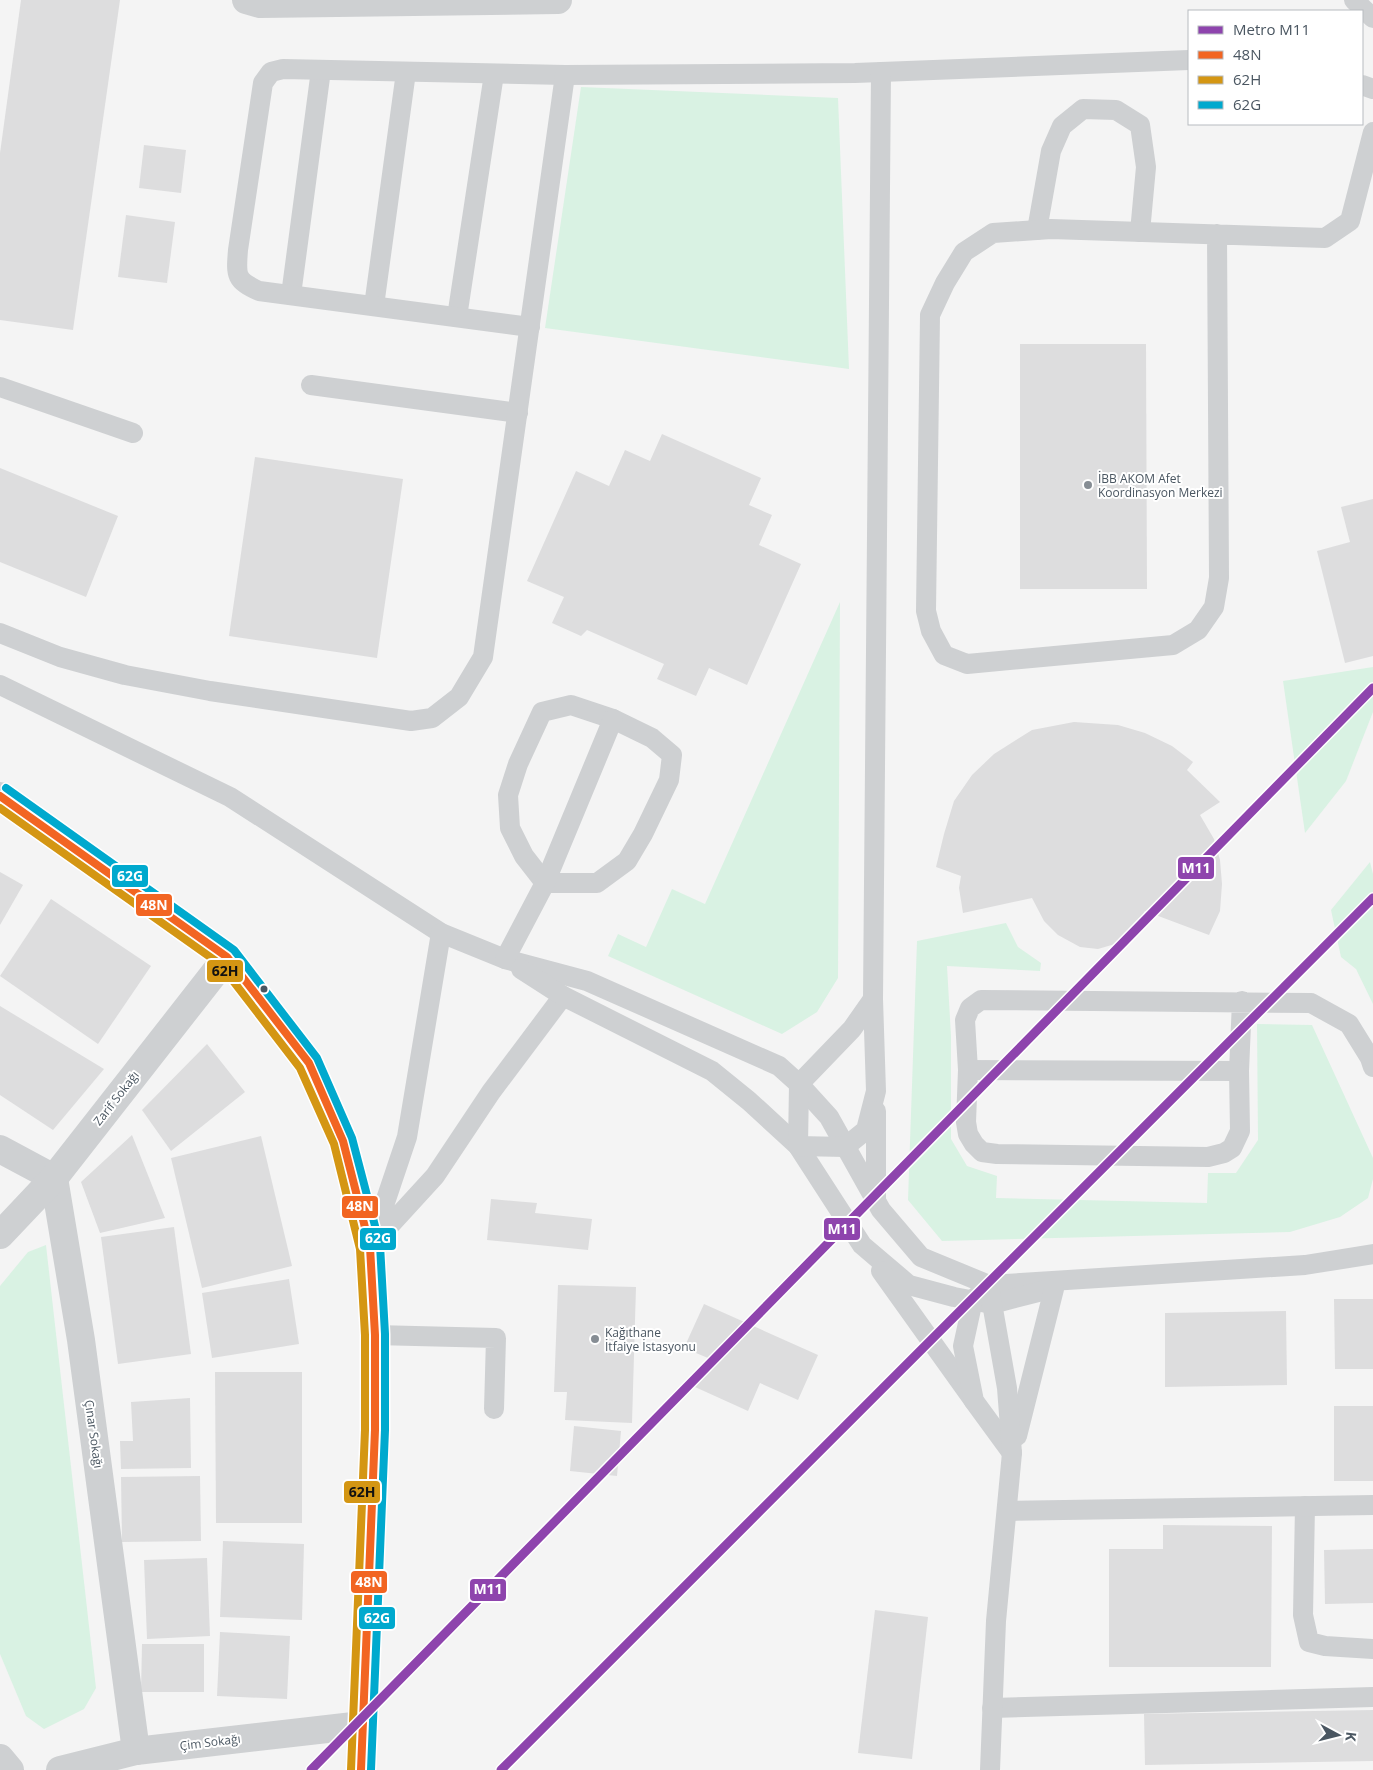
<svg xmlns="http://www.w3.org/2000/svg" width="1373" height="1770" viewBox="0 0 1373 1770" font-family="'Open Sans',sans-serif">
  <style>
    .green { fill: #d9f2e3 }
    .building { fill: #ddddde }
    .lines { fill: none; stroke-linecap: round; stroke-linejoin: round }
    .service { stroke: #ced0d2; stroke-width: 20 }
    .minor { stroke: #ced0d2; stroke-width: 28 }
    .secondary { stroke: #ced0d4; stroke-width: 28 }
    .bus-1-casing { stroke: #fff; stroke-width: 11 }
    .bus-2-casing { stroke: #fff; stroke-width: 11 }
    .bus-3-casing { stroke: #fff; stroke-width: 11 }
    .bus-1 { stroke: #f26522; stroke-width: 8 }
    .bus-2 { stroke: #d49613; stroke-width: 8 }
    .bus-3 { stroke: #00a9ce; stroke-width: 8 }
    .metro-1-casing { stroke: #fff; stroke-width: 12 }
    .metro-1 { stroke: #8e44ad; stroke-width: 9 }
    .poi-dot { fill: #868d94; stroke: #fff; stroke-width: 2 }
    .bus-dot { fill: #4a5661; stroke: #fff; stroke-width: 2 }
    .labels { text-anchor: middle; dominant-baseline: central; stroke-width: 4; stroke-linejoin: round; paint-order: stroke }
    .poi-label { font-size: 12px; fill: #4a5661; stroke: #fff; text-anchor: start }
    .street-label { font-size: 12px; fill: #4a5661; stroke: #fff }
    .line-badge { stroke: #fff; stroke-width: 2 }
    .badge-label { font-size: 14px; text-anchor: middle; font-weight: bold; fill: #fff }
    .pale-badge-label { font-size: 14px; text-anchor: middle; font-weight: bold; fill: #111 }
  </style>
  <rect width="100%" height="100%" fill="#f4f4f4"/>
  <g class="green">
    <path d="M 581,87 L 838,98 L 849,369 L 545,328 Z"/>
    <path d="M 840,602 L 838,978 L 817,1012 L 782,1034 L 608,956 L 618,934 L 646,947 L 672,889 L 705,904 Z"/>
    <path d="M 1373,667 L 1373,712 L 1346,781 L 1305,833 L 1283,681 Z"/>
    <path d="M 1370,862 L 1373,874 L 1373,1004 L 1356,969 L 1341,957 L 1331,910 Z"/>
    <path d="M 1006,923 L 1018,947 L 1041,963 L 1040,971 L 947,966 L 951,1036 L 951,1139 L 967,1166 L 997,1176 L 996,1198 L 1207,1203 L 1208,1173 L 1236,1173 L 1258,1140 L 1257,1024 L 1312,1025 L 1373,1158 L 1373,1179 L 1368,1198 L 1340,1217 L 1290,1232 L 942,1241 L 908,1200 L 917,941 Z"/>
    <path d="M 46,1245 L 96,1688 L 84,1709 L 44,1729 L 26,1716 L 0,1654 L 0,1286 L 28,1252 Z"/>
  </g>
  <g class="building">
    <path d="M 21,0 L 120,0 L 73,330 L 0,320 L 0,153 Z"/>
    <path d="M 144,145 L 186,150 L 181,193 L 139,188 Z"/>
    <path d="M 126,215 L 175,222 L 167,283 L 118,277 Z"/>
    <path d="M 1020,344 L 1146,344 L 1147,589 L 1020,589 Z"/>
    <path d="M 662,434 L 761,478 L 749,505 L 772,515 L 759,545 L 801,564 L 747,685 L 709,668 L 696,696 L 657,679 L 664,664 L 587,630 L 581,636 L 552,623 L 564,597 L 527,581 L 576,471 L 609,486 L 625,450 L 650,461 Z"/>
    <path d="M 255,457 L 403,479 L 377,658 L 229,636 Z"/>
    <path d="M 0,468 L 118,516 L 86,597 L 0,562 Z"/>
    <path d="M 1373,499 L 1373,656 L 1345,663 L 1317,551 L 1350,542 L 1341,507 Z"/>
    <path d="M 1074,722 L 1118,725 L 1145,733 L 1172,746 L 1193,762 L 1187,770 L 1220,802 L 1200,815 L 1214,839 L 1220,860 L 1222,884 L 1220,911 L 1209,935 L 1145,911 L 1132,931 L 1115,944 L 1098,949 L 1080,947 L 1058,935 L 1044,921 L 1032,898 L 963,913 L 959,888 L 961,876 L 936,867 L 944,834 L 954,801 L 972,775 L 994,754 L 1032,730 Z"/>
    <path d="M 0,872 L 23,885 L 0,925 Z"/>
    <path d="M 51,899 L 151,966 L 98,1044 L 0,976 Z"/>
    <path d="M 0,1006 L 104,1069 L 53,1130 L 0,1095 Z"/>
    <path d="M 207,1044 L 245,1092 L 171,1151 L 142,1110 Z"/>
    <path d="M 132,1135 L 165,1218 L 100,1233 L 81,1182 Z"/>
    <path d="M 261,1136 L 292,1266 L 202,1288 L 171,1158 Z"/>
    <path d="M 491,1199 L 537,1203 L 535,1213 L 592,1219 L 588,1250 L 487,1240 Z"/>
    <path d="M 174,1227 L 191,1354 L 118,1364 L 101,1237 Z"/>
    <path d="M 289,1279 L 299,1344 L 212,1358 L 202,1293 Z"/>
    <path d="M 558,1285 L 636,1287 L 632,1423 L 565,1420 L 567,1392 L 554,1392 Z"/>
    <path d="M 1334,1299 L 1373,1299 L 1373,1369 L 1335,1369 Z"/>
    <path d="M 704,1304 L 818,1355 L 798,1400 L 760,1383 L 748,1411 L 695,1387 L 708,1358 L 684,1348 Z"/>
    <path d="M 1286,1311 L 1287,1385 L 1165,1387 L 1165,1313 Z"/>
    <path d="M 215,1372 L 302,1372 L 302,1523 L 216,1523 Z"/>
    <path d="M 190,1398 L 191,1468 L 121,1469 L 120,1441 L 133,1441 L 131,1402 Z"/>
    <rect x="1334" y="1406" width="39" height="75"/>
    <path d="M 574,1426 L 621,1431 L 617,1476 L 570,1471 Z"/>
    <path d="M 200,1476 L 201,1541 L 122,1542 L 121,1477 Z"/>
    <path d="M 1163,1525 L 1272,1526 L 1271,1667 L 1109,1667 L 1109,1549 L 1163,1549 Z"/>
    <path d="M 223,1541 L 304,1544 L 302,1620 L 220,1617 Z"/>
    <path d="M 1373,1549 L 1373,1603 L 1325,1604 L 1324,1550 Z"/>
    <path d="M 207,1558 L 210,1636 L 147,1639 L 144,1560 Z"/>
    <path d="M 875,1610 L 928,1617 L 912,1759 L 858,1753 Z"/>
    <path d="M 220,1632 L 290,1636 L 287,1699 L 217,1696 Z"/>
    <path d="M 142,1644 L 204,1644 L 204,1692 L 141,1692 Z"/>
    <path d="M 1373,1710 L 1373,1761 L 1145,1765 L 1144,1714 Z"/>
  </g>
  <g class="lines">
    <g class="service">
      <path d="M 1354,0 L 1373,18"/>
      <path d="M 1362,85 L 1373,89"/>
      <path d="M 1037,230 L 1051,151 L 1062,126 L 1083,109 L 1116,110 L 1140,125 L 1146,167 L 1140,232"/>
      <path d="M 1217,234 L 1219,578 L 1214,607 L 1198,630 L 1173,645 L 967,664 L 944,655 L 931,631 L 926,611 L 930,315 L 945,283 L 964,252 L 993,233 L 1051,229 L 1325,238 L 1350,221 L 1373,132"/>
      <path d="M 291,295 L 321,70"/>
      <path d="M 374,306 L 406,72"/>
      <path d="M 457,317 L 494,74"/>
      <path d="M 530,327 L 259,291 C 235,280 236,275 238,250 L 263,83 L 271,72 L 283,69 L 565,75 L 855,73 L 1189,60"/>
      <path d="M 311,385 L 518,413"/>
      <path d="M 0,387 L 133,433"/>
      <path d="M 0,633 L 60,657 L 125,675 L 210,691 L 411,721 L 432,718 L 459,697 L 483,657 L 565,75"/>
      <path d="M 0,685 L 230,797 L 441,933 L 505,959 L 587,981 L 779,1066 L 799,1084 L 829,1117 L 881,1210 L 921,1257 L 989,1285 L 1305,1265 L 1373,1254"/>
      <path d="M 571,705 L 613,719 L 652,738 L 672,755 L 669,780 L 643,834 L 627,861 L 597,883 L 545,883 L 524,856 L 510,828 L 508,795 L 518,764 L 542,712 Z"/>
      <path d="M 441,933 L 407,1137 L 370,1247 L 435,1176 L 491,1092 L 563,996"/>
      <path d="M 505,959 L 545,883 L 613,719"/>
      <path d="M 521,969 L 563,996 L 712,1071 L 749,1101 L 798,1146 L 862,1245 L 909,1285 L 954,1297 L 992,1304 L 1046,1290"/>
      <path d="M 873,999 L 881,72"/>
      <path d="M 873,999 L 876,1091 L 866,1130 L 845,1147 L 798,1146 L 799,1084 L 852,1029 Z"/>
      <path d="M 1242,1001 L 1239,1071 L 1240,1131 L 1232,1148 L 1224,1153 L 1208,1157 L 997,1154 L 982,1152 L 974,1144 L 968,1134 L 966,1122 L 968,1070 L 965,1020 L 970,1008 L 981,1000 L 1311,1003 L 1349,1024 L 1370,1058 L 1373,1067"/>
      <path d="M 968,1070 L 1239,1071"/>
      <path d="M 876,1199 L 876,1111"/>
      <path d="M 881,1271 L 974,1401"/>
      <path d="M 982,1291 L 973,1300 L 963,1346 L 974,1401 L 1012,1453"/>
      <path d="M 375,1335 L 496,1338 L 494,1409"/>
      <path d="M 1017,1436 L 1054,1289"/>
      <path d="M 1305,1506 L 1303,1615 L 1309,1642 L 1325,1646 L 1373,1649"/>
      <path d="M 1008,1511 L 1373,1505"/>
      <path d="M 992,1708 L 1373,1697"/>
      <path d="M 990,1770 L 996,1621 L 1012,1453 L 1007,1388 L 990,1292"/>
    </g>
    <g class="minor">
      <path d="M 246,0 L 260,4 L 558,0"/>
      <path d="M 0,1149 L 54,1178 L 81,1340 L 136,1751"/>
      <path d="M 0,1235 L 54,1178 L 227,957"/>
      <path d="M 0,1758 L 10,1770"/>
      <path d="M 60,1770 L 136,1751 L 362,1725"/>
    </g>
    <path class="secondary" d="M 0,796 L 227,957 L 309,1063 L 343,1141 L 370,1247 L 375,1335 L 375,1430 L 361,1770"/>
    <defs>
      <path id="bus-1" d="M 0,796 L 227,957 L 309,1063 L 343,1141 L 370,1247 L 375,1335 L 375,1430 L 361,1770"/>
      <path id="bus-2" d="M 0,808 L 220,964 L 300,1068 L 334,1144 L 360,1249 L 365,1335 L 365,1430 L 351,1770"/>
      <path id="bus-3" d="M 6,788 L 234,950 L 317,1058 L 352,1138 L 380,1245 L 385,1334 L 385,1430 L 371,1770"/>
    </defs>
    <use href="#bus-1" class="bus-1-casing"/>
    <use href="#bus-2" class="bus-2-casing"/>
    <use href="#bus-3" class="bus-3-casing"/>
    <use href="#bus-1" class="bus-1"/>
    <use href="#bus-2" class="bus-2"/>
    <use href="#bus-3" class="bus-3"/>
    <defs>
      <g id="metro-1">
        <path d="M 311,1770 L 1373,688"/>
        <path d="M 501,1770 L 1373,898"/>
      </g>
    </defs>
    <use href="#metro-1" class="metro-1-casing"/>
    <use href="#metro-1" class="metro-1"/>
  </g>
  <g class="poi-dot">
    <circle cx="1088" cy="485" r="5"/>
    <circle cx="595" cy="1339" r="5"/>
  </g>
  <circle class="bus-dot" cx="264" cy="989" r="4.5"/>
  <g class="labels">
    <g class="poi-label">
      <text x="1098" y="478">İBB AKOM Afet<tspan x="1098" dy="14">Koordinasyon Merkezi</tspan></text>
      <text x="605" y="1332">Kağıthane<tspan x="605" dy="14">İtfaiye İstasyonu</tspan></text>
    </g>
    <g class="street-label">
      <text transform="translate(116 1098) rotate(-52)">Zarif Sokağı</text>
      <text transform="translate(94 1434) rotate(82)">Çınar Sokağı</text>
      <text transform="translate(210 1742) rotate(-7)">Çim Sokağı</text>
    </g>
  </g>
  <g class="line-badge">
    <rect x="1177" y="856" width="38" height="24" rx="5" fill="#8e44ad"/>
    <rect x="111" y="864" width="38" height="24" rx="5" fill="#00a9ce"/>
    <rect x="135" y="893" width="38" height="24" rx="5" fill="#f26522"/>
    <rect x="206" y="959" width="38" height="24" rx="5" fill="#d49613"/>
    <rect x="341" y="1195" width="38" height="24" rx="5" fill="#f26522"/>
    <rect x="823" y="1217" width="38" height="24" rx="5" fill="#8e44ad"/>
    <rect x="359" y="1227" width="38" height="24" rx="5" fill="#00a9ce"/>
    <rect x="343" y="1480" width="38" height="24" rx="5" fill="#d49613"/>
    <rect x="350" y="1570" width="38" height="24" rx="5" fill="#f26522"/>
    <rect x="469" y="1578" width="38" height="24" rx="5" fill="#8e44ad"/>
    <rect x="358" y="1606" width="38" height="24" rx="5" fill="#00a9ce"/>
  </g>
  <g class="badge-label">
    <text x="1196" y="873">M11</text>
    <text x="130" y="881">62G</text>
    <text x="154" y="910">48N</text>
    <text x="360" y="1211">48N</text>
    <text x="842" y="1234">M11</text>
    <text x="378" y="1243">62G</text>
    <text x="369" y="1587">48N</text>
    <text x="488" y="1594">M11</text>
    <text x="377" y="1623">62G</text>
  </g>
  <g class="pale-badge-label">
    <text x="225" y="976">62H</text>
    <text x="362" y="1497">62H</text>
  </g>
  <rect x="1188" y="10" width="175" height="115" fill="#ffffff" stroke="#b7bbc0"/>
  <rect x="1198" y="26" width="25" height="8" fill="#8e44ad" stroke="#b7bbc0"/>
  <text x="1233" y="35" font-size="15" fill="#4a5661">Metro M11</text>
  <rect x="1198" y="51" width="25" height="8" fill="#f26522" stroke="#b7bbc0"/>
  <text x="1233" y="60" font-size="15" fill="#4a5661">48N</text>
  <rect x="1198" y="76" width="25" height="8" fill="#d49613" stroke="#b7bbc0"/>
  <text x="1233" y="85" font-size="15" fill="#4a5661">62H</text>
  <rect x="1198" y="101" width="25" height="8" fill="#00a9ce" stroke="#b7bbc0"/>
  <text x="1233" y="110" font-size="15" fill="#4a5661">62G</text>
  <g transform="translate(1338 1735) rotate(97)" stroke="#ffffff" stroke-width="4" paint-order="stroke">
  <path d="M0-4L9 19L0 12L-9 19Z" fill="#4a5661"/>
  <text y="-8" font-size="14" font-weight="bold" text-anchor="middle" fill="#4a5661">K</text>
  </g>
</svg>
